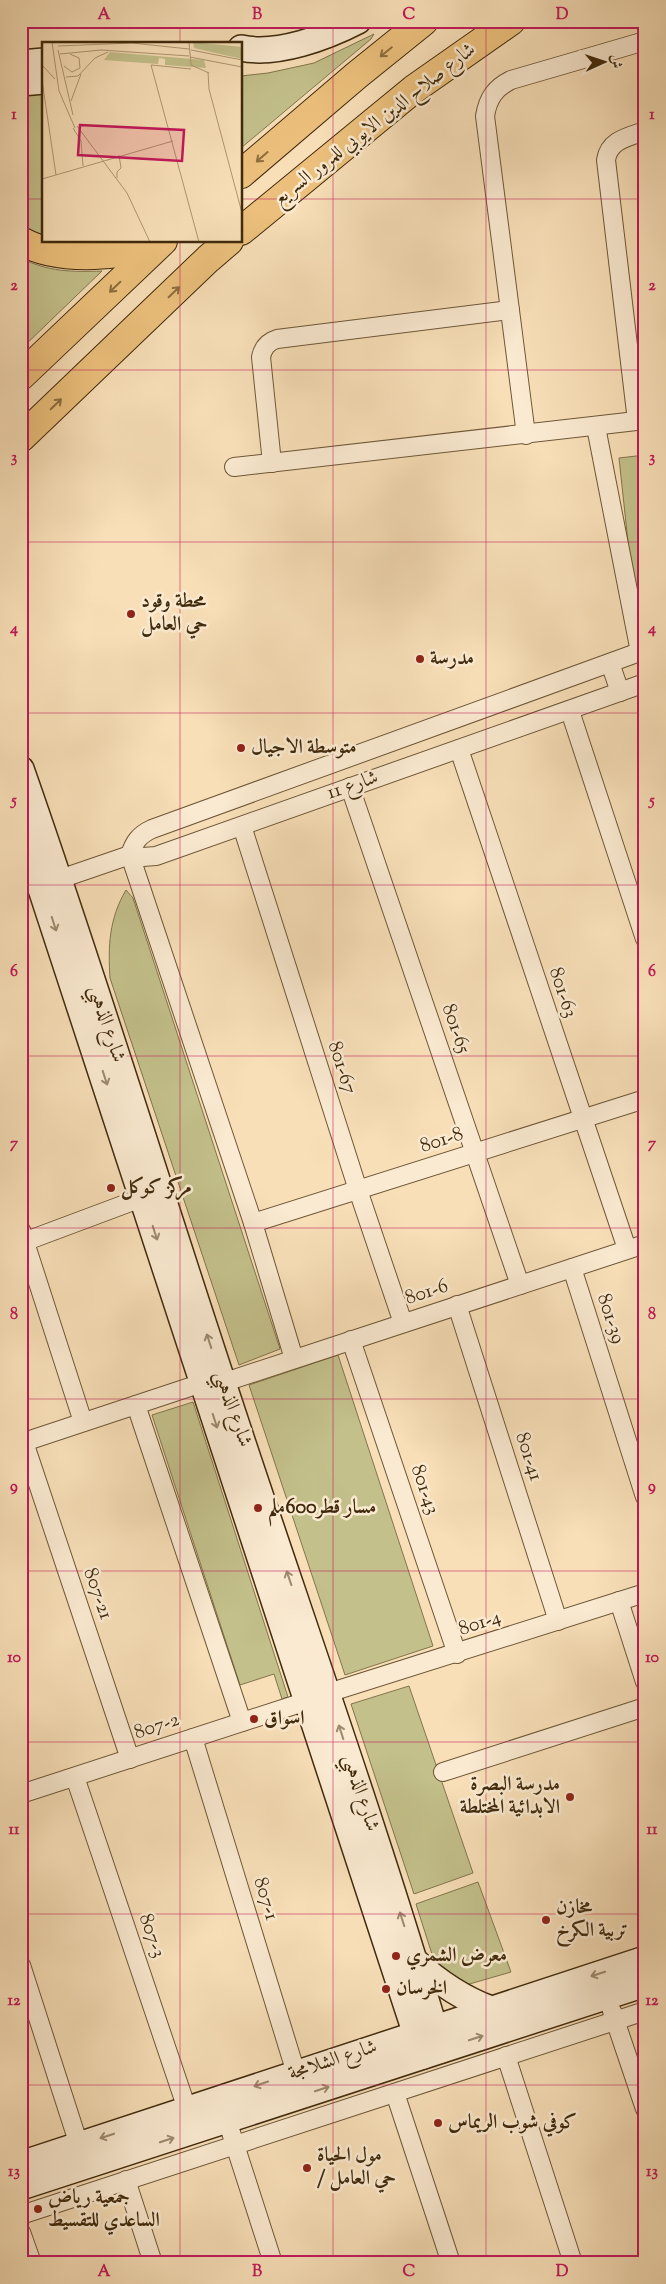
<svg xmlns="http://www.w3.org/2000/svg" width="666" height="2284" viewBox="0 0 666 2284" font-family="'Sorts Mill Goudy',Amiri,serif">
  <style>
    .green { fill: #c3c08b; stroke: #82754c }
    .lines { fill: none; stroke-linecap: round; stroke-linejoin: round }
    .street-casing { stroke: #6e5737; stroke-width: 20 }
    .secondary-casing { stroke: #402a0c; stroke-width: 28 }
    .primary-casing { stroke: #402a0c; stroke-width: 30 }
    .street { stroke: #faead1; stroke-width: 18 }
    .secondary { stroke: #faead1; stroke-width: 25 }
    .primary { stroke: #ecc07c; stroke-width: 28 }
    .oneway { stroke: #8d6e3e }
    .oneway2 { stroke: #9d8a6e }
    .grid { fill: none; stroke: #c2185b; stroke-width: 1; stroke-opacity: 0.55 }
    .poi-dot { fill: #8f2418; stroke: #faead1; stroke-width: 2 }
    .labels { text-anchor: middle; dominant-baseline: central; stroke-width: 5; stroke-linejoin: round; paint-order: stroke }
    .street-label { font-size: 20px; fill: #402a0c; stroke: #faead1 }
    .poi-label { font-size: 20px; font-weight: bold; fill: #402a0c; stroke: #faead1; text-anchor: start }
    .inset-road { fill: none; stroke: #ae9773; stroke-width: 1 }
    .view { fill: #c2185b; fill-opacity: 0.15; stroke: #c2185b; stroke-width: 2.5 }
    .inset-edge { fill: none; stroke: #402a0c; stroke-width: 2.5 }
    .neatline { fill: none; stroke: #c2185b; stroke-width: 2 }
    .grid-label { font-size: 16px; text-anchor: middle; font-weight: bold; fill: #c2185b }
  </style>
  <rect width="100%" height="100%" fill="#f8dfb8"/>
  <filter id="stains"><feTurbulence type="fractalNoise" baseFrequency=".004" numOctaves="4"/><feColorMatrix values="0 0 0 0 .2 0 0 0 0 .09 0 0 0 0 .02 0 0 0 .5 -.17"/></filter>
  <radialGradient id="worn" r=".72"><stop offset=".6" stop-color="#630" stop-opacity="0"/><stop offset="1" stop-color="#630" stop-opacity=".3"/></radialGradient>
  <g class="green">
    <path d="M 374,34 L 371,39 L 241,148 L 241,76 L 268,73 L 314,63 Z"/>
    <path d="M 44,92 L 44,241 L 115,241 C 86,250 49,249 21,236 L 21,96 Z"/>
    <path d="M 21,258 C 48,272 73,272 102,271 L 21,349 Z"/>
    <path d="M 645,455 L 645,606 L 635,607 L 619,458 Z"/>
    <path d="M 126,890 L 133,898 L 280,1349 L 239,1365 L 110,978 C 108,946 109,919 126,890 Z"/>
    <path d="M 338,1355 L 433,1646 L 345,1675 L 249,1385 Z"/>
    <path d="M 193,1402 L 288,1697 L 282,1699 L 274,1674 L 240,1685 L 152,1415 Z"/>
    <path d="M 409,1686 L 473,1873 L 414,1894 L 351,1704 Z"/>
    <path d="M 478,1882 L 511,1972 L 466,1985 L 437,1970 L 416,1904 Z"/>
  </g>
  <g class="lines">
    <defs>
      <g id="street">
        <path d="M 637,421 L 606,160 C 609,140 628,137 645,131"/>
        <path d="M 596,427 L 640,652"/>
        <path d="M 526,435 L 485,116 C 488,98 495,88 511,80 L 645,41"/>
        <path d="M 272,463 L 261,357 C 263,348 267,342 277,339 L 510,310"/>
        <path d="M 234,467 L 645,420"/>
        <path d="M 610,663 L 620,692"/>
        <path d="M 570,711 L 645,939"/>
        <path d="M 459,749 L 627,1249"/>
        <path d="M 350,787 L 520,1285"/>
        <path d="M 242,826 L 358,1190 L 403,1323"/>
        <path d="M 60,879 L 130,855 L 143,857 L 156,856 L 645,683"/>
        <path d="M 253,1223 L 645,1099"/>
        <path d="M 21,1230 L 83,1422"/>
        <path d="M 21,1243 L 144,1197"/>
        <path d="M 572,1268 L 645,1497"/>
        <path d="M 457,1305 L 558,1621"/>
        <path d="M 351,1340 L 457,1654"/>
        <path d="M 294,1359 L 253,1223 L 130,855 C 134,842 139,835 152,829 L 645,650"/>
        <path d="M 222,1383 L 645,1244"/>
        <path d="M 136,1405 L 242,1722"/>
        <path d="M 24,1442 L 130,1759"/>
        <path d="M 21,1443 L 202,1383"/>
        <path d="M 619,1601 L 645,1682"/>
        <path d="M 328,1693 L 645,1593"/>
        <path d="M 193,1738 L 296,2073"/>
        <path d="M 443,1772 L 645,1707"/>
        <path d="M 75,1777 L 187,2109"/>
        <path d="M 21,1794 L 307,1701"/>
        <path d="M 21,1965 L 79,2145"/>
        <path d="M 612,2011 L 645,2109"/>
        <path d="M 506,2056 L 573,2263"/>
        <path d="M 395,2093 L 451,2263"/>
        <path d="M 227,2120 L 273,2263"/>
        <path d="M 126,2180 L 153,2263"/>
        <path d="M 21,2215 L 645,2011"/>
        <path d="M 21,2232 L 32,2263"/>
      </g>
      <g id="secondary">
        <path d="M 241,48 C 277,56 327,37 358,21"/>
        <path d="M 21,63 L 44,61"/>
        <path d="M 21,83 L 44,81"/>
        <path d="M 21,769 C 92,971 155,1177 222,1380 C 295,1603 375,1824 441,2050"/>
        <path d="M 21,828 L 423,2056"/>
        <path d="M 415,1961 C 438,1982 461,1998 491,2009"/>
        <path d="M 21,2164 L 645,1959"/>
        <path d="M 21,2187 L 645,1984"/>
      </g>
      <g id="primary">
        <path d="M 241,174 L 357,75 L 424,21"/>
        <path d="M 241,231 L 414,89 L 511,21"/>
        <path d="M 21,241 C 61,263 113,255 156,247"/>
        <path d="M 21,376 L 163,241"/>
        <path d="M 21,438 L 208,259 L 229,241"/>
      </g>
    </defs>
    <use href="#street" class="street-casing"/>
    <use href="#secondary" class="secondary-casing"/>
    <use href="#primary" class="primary-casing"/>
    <use href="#street" class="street"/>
    <use href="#secondary" class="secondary"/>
    <use href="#primary" class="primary"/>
  </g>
  <defs><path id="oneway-shaft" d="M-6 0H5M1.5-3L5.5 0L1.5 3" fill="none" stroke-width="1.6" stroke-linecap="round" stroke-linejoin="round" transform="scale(1.25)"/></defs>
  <g class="oneway">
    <use href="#oneway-shaft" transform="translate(386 52) rotate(141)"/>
    <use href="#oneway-shaft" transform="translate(262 157) rotate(139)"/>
    <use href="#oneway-shaft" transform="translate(115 287) rotate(136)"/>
    <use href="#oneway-shaft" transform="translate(174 292) rotate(-44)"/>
    <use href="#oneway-shaft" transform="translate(56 404) rotate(-44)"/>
  </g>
  <g class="oneway2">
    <use href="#oneway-shaft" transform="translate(54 924) rotate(72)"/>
    <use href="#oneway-shaft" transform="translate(105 1078) rotate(72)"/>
    <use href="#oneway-shaft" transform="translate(155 1233) rotate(72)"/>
    <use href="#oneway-shaft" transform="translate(209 1341) rotate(-108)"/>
    <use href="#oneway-shaft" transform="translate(215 1421) rotate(72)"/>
    <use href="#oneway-shaft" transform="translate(289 1578) rotate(-109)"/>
    <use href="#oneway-shaft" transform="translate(341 1732) rotate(-108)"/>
    <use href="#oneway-shaft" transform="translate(402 1919) rotate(-108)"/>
    <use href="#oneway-shaft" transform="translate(598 1974) rotate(162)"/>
    <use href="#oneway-shaft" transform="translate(476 2038) rotate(-18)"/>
    <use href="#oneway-shaft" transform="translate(261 2084) rotate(161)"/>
    <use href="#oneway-shaft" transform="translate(322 2089) rotate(-18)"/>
    <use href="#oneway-shaft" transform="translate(107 2136) rotate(162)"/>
    <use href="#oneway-shaft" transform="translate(167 2140) rotate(-18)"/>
  </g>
  <path class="grid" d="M 180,21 L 180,44M 333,21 L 333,2263M 486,21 L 486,2263M 21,199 L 44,199M 241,199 L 645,199M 180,241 L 180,2263M 21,370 L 645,370M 21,542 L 645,542M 21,713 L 645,713M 21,885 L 645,885M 21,1056 L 645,1056M 21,1228 L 645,1228M 21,1399 L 645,1399M 21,1571 L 645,1571M 21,1742 L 645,1742M 21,1914 L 645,1914M 21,2085 L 645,2085"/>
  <g class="poi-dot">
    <circle cx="131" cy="614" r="5"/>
    <circle cx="420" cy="659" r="5"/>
    <circle cx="241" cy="748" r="5"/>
    <circle cx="111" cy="1188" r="5"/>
    <circle cx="258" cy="1508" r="5"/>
    <circle cx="254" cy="1719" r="5"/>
    <circle cx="570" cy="1797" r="5"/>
    <circle cx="546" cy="1920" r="5"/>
    <circle cx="396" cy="1956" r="5"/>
    <circle cx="386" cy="1989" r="5"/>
    <circle cx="438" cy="2123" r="5"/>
    <circle cx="307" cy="2168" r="5"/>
    <circle cx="38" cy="2209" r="5"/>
  </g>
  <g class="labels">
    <g class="street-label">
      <text transform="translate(375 125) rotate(-38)">شارع صلاح الدين الايوبي للمرور السريع</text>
      <text transform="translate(353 786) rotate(-19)">شارع 11</text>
      <text transform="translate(562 993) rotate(72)">801-63</text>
      <text transform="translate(106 1024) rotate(72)">شارع الذهبي</text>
      <text transform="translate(455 1029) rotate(71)">801-65</text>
      <text transform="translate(341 1068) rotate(72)">801-67</text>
      <text transform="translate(442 1141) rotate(-18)">801-8</text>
      <text transform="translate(427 1293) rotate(-18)">801-6</text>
      <text transform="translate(610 1319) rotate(72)">801-39</text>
      <text transform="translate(232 1409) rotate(71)">شارع الذهبي</text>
      <text transform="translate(528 1457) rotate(72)">801-41</text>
      <text transform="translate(424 1490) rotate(71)">801-43</text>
      <text transform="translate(97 1594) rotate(71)">807-21</text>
      <text transform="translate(480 1624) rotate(-18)">801-4</text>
      <text transform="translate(157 1727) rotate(-18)">807-2</text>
      <text transform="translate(360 1793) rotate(72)">شارع الذهبي</text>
      <text transform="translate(265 1899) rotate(73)">807-1</text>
      <text transform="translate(151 1936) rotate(71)">807-3</text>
      <text transform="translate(333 2061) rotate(-18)">شارع الشلامجة</text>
    </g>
    <g class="poi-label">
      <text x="141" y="602">محطة وقود<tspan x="141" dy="23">حي العامل</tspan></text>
      <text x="430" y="659">مدرسة</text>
      <text x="251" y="748">متوسطة الاجيال</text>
      <text x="121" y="1188">مركز كوكل</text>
      <text x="268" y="1508">مسار قطر600ملم</text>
      <text x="264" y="1719">اسواق</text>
      <text x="560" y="1785" text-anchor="end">مدرسة البصرة<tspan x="560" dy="23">الابدائية المختلطة</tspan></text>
      <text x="556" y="1908">مخازن<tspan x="556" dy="23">تربية الكرخ</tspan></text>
      <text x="406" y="1956">معرض الشمري</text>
      <text x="396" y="1989">الخرسان</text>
      <text x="448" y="2123">كوفي شوب الريماس</text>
      <text x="317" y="2156">مول الحياة<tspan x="317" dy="23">/ حي العامل</tspan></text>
      <text x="48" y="2198">جمعية رياض<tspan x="48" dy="23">الساعدي للتقسيط</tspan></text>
    </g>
  </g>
  <g transform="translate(42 42)">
    <rect width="200" height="200" fill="#f8dfb8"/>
    <path d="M 151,0 L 200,5 L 200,17 L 152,6 ZM 68,10 L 162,18 L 164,26 L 123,23 L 123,17 L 117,16 L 116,22 L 62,18 Z" fill="#c3c08b"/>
    <path class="inset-road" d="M 10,0 L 17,49 L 33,86M 147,0 L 149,23 L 167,31M 16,4 L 90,1 L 147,7M 16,8 L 31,73M 149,8 L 200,18M 18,12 L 59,8 L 147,14M 148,15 L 200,25M 0,23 L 13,37M 22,24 L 30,30 L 38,26 L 37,16 L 28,12M 149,27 L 109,23 L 157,200M 166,30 L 167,47 L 200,171M 24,35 L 36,34 L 53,16 L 66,10M 0,38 L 14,133M 29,59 L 39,32M 35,84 L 85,151 L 108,200M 31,86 L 39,99 L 41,124M 75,136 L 75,130 L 79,126 L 77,113M 0,137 L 131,99"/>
    <path class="view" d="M 38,83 L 142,88 L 140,119 L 36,113 Z"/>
    <rect width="200" height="200" class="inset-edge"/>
  </g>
  <rect width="666" height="2284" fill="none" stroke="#f8dfb8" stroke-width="55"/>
  <g transform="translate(604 62) rotate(87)" stroke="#faead1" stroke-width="4" paint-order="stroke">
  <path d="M0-4L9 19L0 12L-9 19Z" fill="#402a0c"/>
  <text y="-8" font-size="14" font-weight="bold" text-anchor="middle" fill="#402a0c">ش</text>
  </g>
  <rect x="28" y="28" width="610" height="2228" class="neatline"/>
  <g class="grid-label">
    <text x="104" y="19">A</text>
    <text x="257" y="19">B</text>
    <text x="409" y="19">C</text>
    <text x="562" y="19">D</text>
    <text x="14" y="119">1</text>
    <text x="652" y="119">1</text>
    <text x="14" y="290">2</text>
    <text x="652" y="290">2</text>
    <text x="14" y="462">3</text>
    <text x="652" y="462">3</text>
    <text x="14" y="633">4</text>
    <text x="652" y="633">4</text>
    <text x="14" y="805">5</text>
    <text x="652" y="805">5</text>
    <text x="14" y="976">6</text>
    <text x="652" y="976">6</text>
    <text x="14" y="1148">7</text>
    <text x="652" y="1148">7</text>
    <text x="14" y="1319">8</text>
    <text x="652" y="1319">8</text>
    <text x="14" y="1491">9</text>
    <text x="652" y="1491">9</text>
    <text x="14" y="1662">10</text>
    <text x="652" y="1662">10</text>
    <text x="14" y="1834">11</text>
    <text x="652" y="1834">11</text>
    <text x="14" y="2005">12</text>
    <text x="652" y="2005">12</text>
    <text x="14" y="2176">13</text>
    <text x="652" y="2176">13</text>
    <text x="104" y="2276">A</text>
    <text x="257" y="2276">B</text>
    <text x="409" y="2276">C</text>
    <text x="562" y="2276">D</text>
  </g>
  <rect width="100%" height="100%" filter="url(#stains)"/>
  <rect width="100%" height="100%" fill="url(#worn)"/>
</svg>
